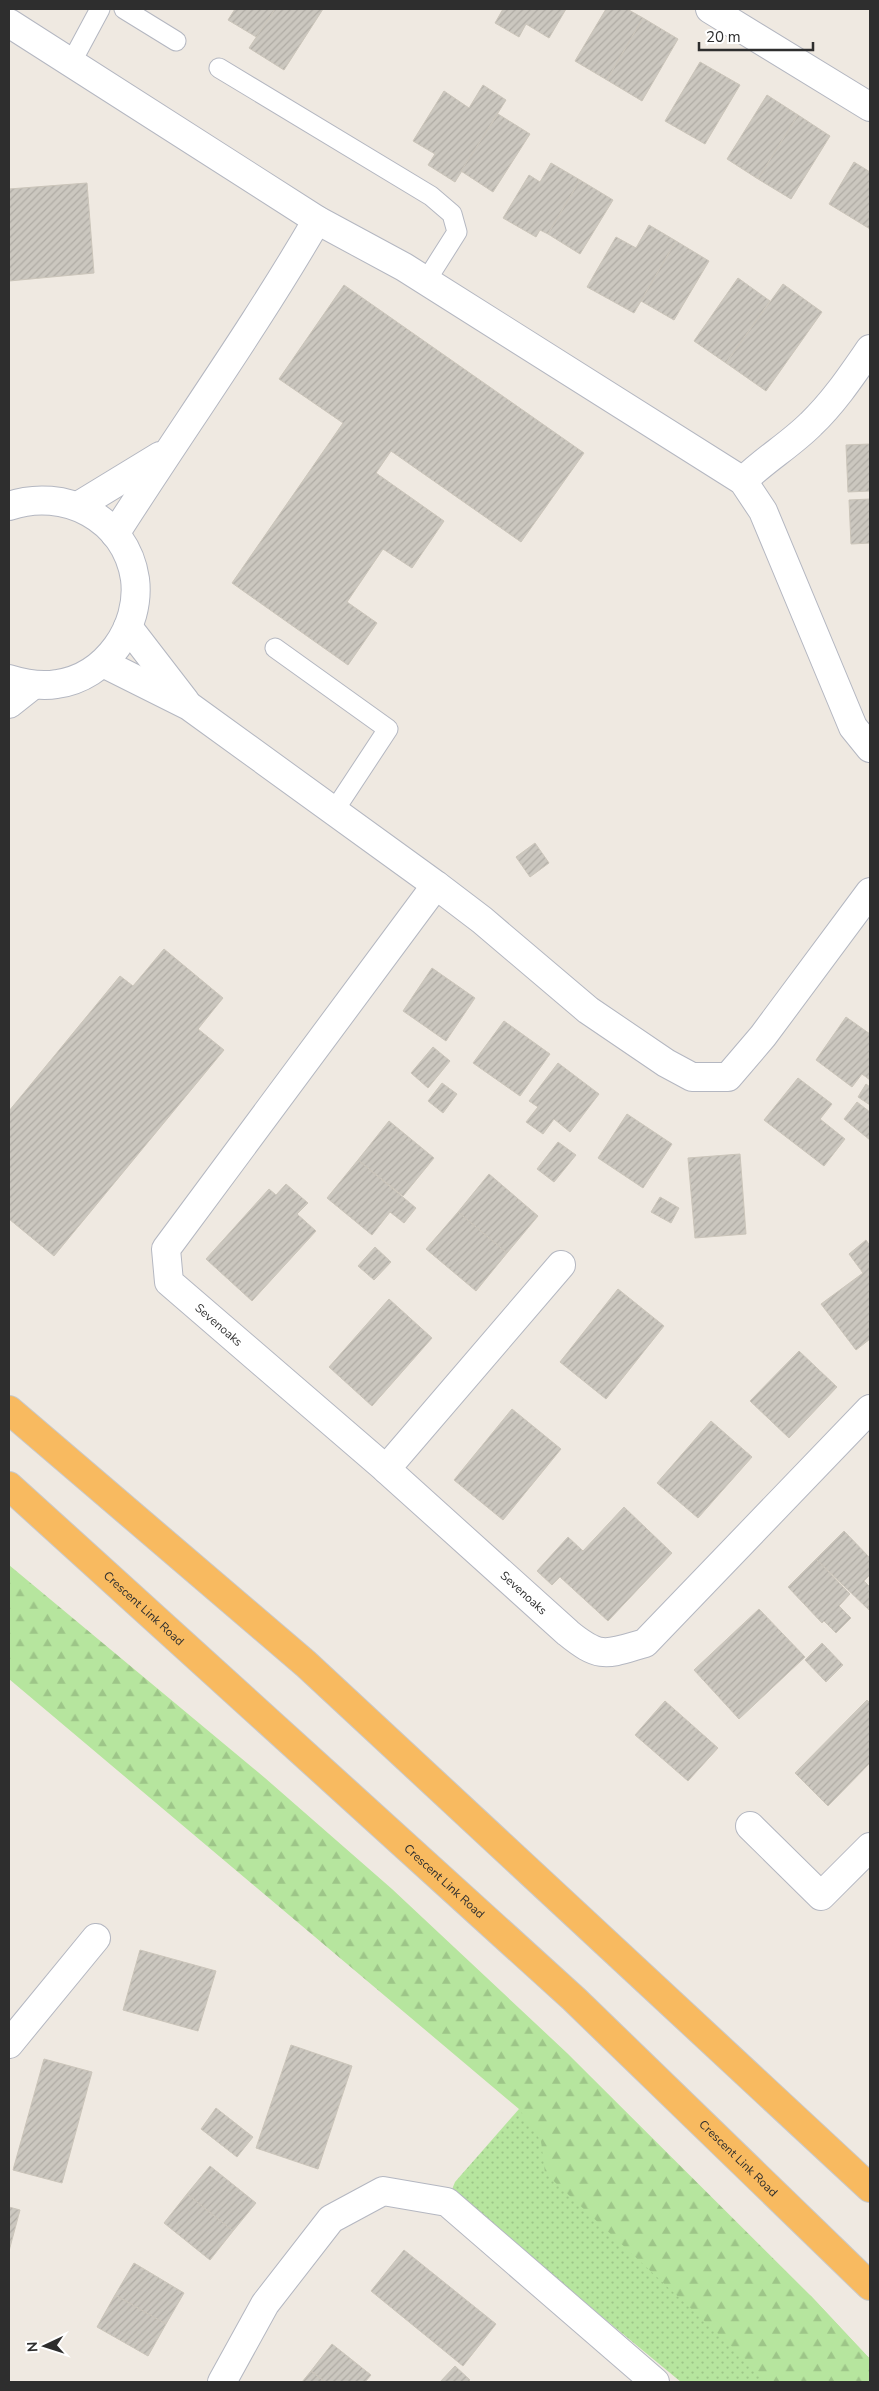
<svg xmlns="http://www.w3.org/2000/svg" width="879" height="2391" viewBox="0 0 879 2391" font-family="'Nunito Sans',sans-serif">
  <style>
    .grass { fill: url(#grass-dots) }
    .forest { fill: url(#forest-firs) }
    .building { fill: url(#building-hatch); stroke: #cbc5ba }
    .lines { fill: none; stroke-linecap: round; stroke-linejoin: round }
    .service-casing { stroke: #b4b7c1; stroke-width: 21 }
    .minor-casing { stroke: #b4b7c1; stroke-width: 30 }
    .trunk-casing { stroke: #c9c9c9; stroke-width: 30 }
    .service { stroke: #fff; stroke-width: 19 }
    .minor { stroke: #fff; stroke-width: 28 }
    .trunk { stroke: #f8ba60; stroke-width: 28 }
    .labels { text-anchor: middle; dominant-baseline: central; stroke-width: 4; stroke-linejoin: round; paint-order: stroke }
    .street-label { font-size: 12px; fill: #2e2e2e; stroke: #fff }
  </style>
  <defs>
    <pattern id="grass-dots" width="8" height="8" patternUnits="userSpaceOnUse" patternTransform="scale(1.25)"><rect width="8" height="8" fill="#b6e59e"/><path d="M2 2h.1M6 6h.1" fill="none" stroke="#9dc588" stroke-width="1.8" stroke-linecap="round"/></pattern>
    <pattern id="forest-firs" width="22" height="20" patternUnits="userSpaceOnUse" patternTransform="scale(1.25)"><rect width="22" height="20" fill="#b6e59e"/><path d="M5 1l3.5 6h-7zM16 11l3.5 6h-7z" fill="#9dc588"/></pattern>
    <pattern id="building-hatch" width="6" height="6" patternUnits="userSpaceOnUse" patternTransform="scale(1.25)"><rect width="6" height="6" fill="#cbc7bf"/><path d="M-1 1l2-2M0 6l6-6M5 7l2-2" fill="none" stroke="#afaba4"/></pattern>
  </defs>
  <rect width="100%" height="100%" fill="#efe9e1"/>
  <path class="grass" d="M 519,2109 L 811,2296 L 870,2359 L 870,2382 L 681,2382 L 451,2192 L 455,2182 Z"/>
  <path class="forest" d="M 9,1565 L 265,1778 L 392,1889 L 567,2053 L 811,2296 L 870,2359 L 870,2382 L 770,2382 L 545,2173 L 541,2141 L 519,2109 L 9,1679 Z"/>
  <g class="building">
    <path d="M 235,9 L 275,9 L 258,38 L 228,20 Z"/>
    <path d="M 275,9 L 323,9 L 284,70 L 249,48 Z"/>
    <path d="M 503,9 L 566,9 L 549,38 L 526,24 L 519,37 L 495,23 Z"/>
    <path d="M 606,9 L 627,9 L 643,18 L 607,80 L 575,61 Z"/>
    <path d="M 643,18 L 678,39 L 642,101 L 607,80 Z"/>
    <path d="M 700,62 L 740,85 L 705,144 L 665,121 Z"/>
    <path d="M 483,85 L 506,100 L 455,182 L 428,165 L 435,154 L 413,141 L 444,91 L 469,108 Z"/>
    <path d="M 767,95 L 798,115 L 758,179 L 727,159 Z"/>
    <path d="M 498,114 L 530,134 L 493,192 L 461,171 Z"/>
    <path d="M 798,115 L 830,136 L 791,199 L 758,179 Z"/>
    <path d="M 854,162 L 870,172 L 870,229 L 829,204 Z"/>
    <path d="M 551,163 L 580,180 L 548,234 L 540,230 L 536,237 L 503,218 L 529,175 L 540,182 Z"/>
    <path d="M 580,180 L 613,200 L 580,254 L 548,234 Z"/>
    <path d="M 87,183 L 94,273 L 9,281 L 9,189 Z"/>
    <path d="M 649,225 L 676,241 L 634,313 L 587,287 L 616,237 L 636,248 Z"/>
    <path d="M 676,241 L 709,261 L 674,320 L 641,301 Z"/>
    <path d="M 738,278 L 770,301 L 726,363 L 694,341 Z"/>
    <path d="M 783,284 L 822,312 L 766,391 L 726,363 Z"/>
    <path d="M 344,285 L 584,453 L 521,542 L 391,451 L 376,473 L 444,521 L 412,568 L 383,549 L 347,602 L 377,623 L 348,665 L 232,583 L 343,423 L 279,379 Z"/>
    <path d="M 870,444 L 870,491 L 848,492 L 846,445 Z"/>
    <path d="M 870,499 L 870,543 L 851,544 L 849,500 Z"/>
    <path d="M 535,843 L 549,863 L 530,877 L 516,857 Z"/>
    <path d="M 164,949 L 223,998 L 198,1029 L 224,1050 L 54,1256 L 9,1219 L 9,1111 L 120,976 L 133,986 Z"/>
    <path d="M 432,968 L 475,998 L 446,1041 L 403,1011 Z"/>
    <path d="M 846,1017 L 870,1034 L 870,1080 L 862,1074 L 852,1087 L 816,1060 Z"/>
    <path d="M 504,1021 L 550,1054 L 520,1096 L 473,1063 Z"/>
    <path d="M 433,1047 L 450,1061 L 428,1088 L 411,1073 Z"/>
    <path d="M 558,1063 L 599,1094 L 570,1132 L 554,1119 L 543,1134 L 526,1122 L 538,1107 L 529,1101 Z"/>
    <path d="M 798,1078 L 832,1104 L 820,1119 L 845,1139 L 824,1166 L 764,1120 Z"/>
    <path d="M 442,1083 L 457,1094 L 443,1113 L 428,1101 Z"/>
    <path d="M 866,1084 L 870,1087 L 870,1105 L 858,1097 Z"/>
    <path d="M 857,1102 L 870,1112 L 870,1140 L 844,1119 Z"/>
    <path d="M 627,1114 L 672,1144 L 643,1188 L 598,1158 Z"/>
    <path d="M 389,1121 L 434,1158 L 403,1196 L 358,1160 Z"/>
    <path d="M 558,1142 L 576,1155 L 554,1182 L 537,1169 Z"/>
    <path d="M 740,1154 L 746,1234 L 695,1238 L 688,1158 Z"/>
    <path d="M 358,1160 L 416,1208 L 404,1223 L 390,1212 L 372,1235 L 327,1198 Z"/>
    <path d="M 489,1174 L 538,1216 L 507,1253 L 458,1212 Z"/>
    <path d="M 286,1184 L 308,1203 L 297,1214 L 316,1231 L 252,1301 L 206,1259 L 269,1189 L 276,1195 Z"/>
    <path d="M 660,1197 L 679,1208 L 671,1223 L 651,1212 Z"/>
    <path d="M 458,1212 L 507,1253 L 476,1291 L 426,1249 Z"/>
    <path d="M 866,1240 L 870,1246 L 870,1339 L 856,1350 L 821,1304 L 863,1273 L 849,1254 Z"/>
    <path d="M 375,1247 L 391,1262 L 374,1280 L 358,1266 Z"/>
    <path d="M 618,1289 L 664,1326 L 606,1399 L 560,1362 Z"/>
    <path d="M 389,1299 L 432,1338 L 372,1406 L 329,1367 Z"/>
    <path d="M 799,1351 L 837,1387 L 789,1438 L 750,1401 Z"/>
    <path d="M 512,1409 L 561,1449 L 503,1520 L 454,1480 Z"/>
    <path d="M 711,1421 L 752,1457 L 698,1518 L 657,1483 Z"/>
    <path d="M 624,1507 L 672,1553 L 608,1621 L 560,1577 L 552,1585 L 537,1571 L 568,1537 L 583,1551 Z"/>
    <path d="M 844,1531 L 870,1558 L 870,1575 L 864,1581 L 870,1587 L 869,1610 L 816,1559 Z"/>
    <path d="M 816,1559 L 850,1594 L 839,1606 L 851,1618 L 836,1633 L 824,1621 L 822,1623 L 788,1587 Z"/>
    <path d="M 759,1609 L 805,1657 L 739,1719 L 694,1670 Z"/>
    <path d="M 822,1643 L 843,1665 L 826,1682 L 805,1660 Z"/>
    <path d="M 867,1700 L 870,1703 L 870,1763 L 828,1806 L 795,1773 Z"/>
    <path d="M 665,1701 L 718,1748 L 688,1781 L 635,1735 Z"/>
    <path d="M 140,1950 L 216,1971 L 198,2031 L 123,2010 Z"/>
    <path d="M 291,2045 L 352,2066 L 318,2169 L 256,2148 Z"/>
    <path d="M 44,2059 L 92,2072 L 62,2183 L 13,2170 Z"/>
    <path d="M 216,2108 L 253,2137 L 237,2157 L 201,2129 Z"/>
    <path d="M 210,2166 L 256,2203 L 233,2231 L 187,2194 Z"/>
    <path d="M 187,2194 L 233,2231 L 210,2260 L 164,2223 Z"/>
    <path d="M 9,2207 L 20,2210 L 9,2251 Z"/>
    <path d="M 404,2250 L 496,2324 L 463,2366 L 371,2291 Z"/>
    <path d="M 134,2263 L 184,2293 L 166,2324 L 115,2295 Z"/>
    <path d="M 115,2295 L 166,2324 L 148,2356 L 97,2327 Z"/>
    <path d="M 332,2344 L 371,2375 L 365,2382 L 325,2382 L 311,2371 Z"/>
    <path d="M 455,2366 L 470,2380 L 468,2382 L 440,2382 Z"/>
    <path d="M 311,2371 L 325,2382 L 302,2382 Z"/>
  </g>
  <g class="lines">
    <defs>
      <g id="service">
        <path d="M 124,9 L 176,41"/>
        <path d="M 71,63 L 100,9"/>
        <path d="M 219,68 L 431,196 L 452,214 L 457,232 L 426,281"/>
        <path d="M 275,648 L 388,729 L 334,811"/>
      </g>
      <g id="minor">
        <path d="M 710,9 L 870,107"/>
        <path d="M 9,23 L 317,220 L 404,267 L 743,481 L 763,511 L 853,727 L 870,748"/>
        <path d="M 743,481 C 764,460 790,445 811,424 C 834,402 852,375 870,349"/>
        <path d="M 9,506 C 64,487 126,518 135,579 C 141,627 106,677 57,684 C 40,687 25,684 9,679"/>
        <path d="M 78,506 L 160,456"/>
        <path d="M 115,534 C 182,429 255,327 317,220"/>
        <path d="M 128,627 L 185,701"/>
        <path d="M 103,663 L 189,706 L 436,885 L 482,920 L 588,1010 L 666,1063 L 692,1077 L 728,1077 L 763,1036 L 870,892"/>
        <path d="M 9,704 L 33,685"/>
        <path id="s1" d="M 436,885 L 166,1249 L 169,1282 L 386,1469 L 568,1633 C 601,1660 607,1654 645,1643 L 870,1409"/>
        <path d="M 386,1469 L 561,1265"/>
        <path d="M 750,1826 L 821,1896 L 870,1847"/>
        <path d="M 9,2044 L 96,1938"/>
        <path d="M 222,2382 L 265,2304 L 331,2219 L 383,2191 L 447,2202 L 655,2382"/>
      </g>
      <g id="trunk">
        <path d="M 9,1410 L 306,1664 L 870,2188"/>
        <path id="s2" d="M 9,1486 L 574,1999 L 870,2286"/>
      </g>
    </defs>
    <use href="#service" class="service-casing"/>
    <use href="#minor" class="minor-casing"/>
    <use href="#trunk" class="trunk-casing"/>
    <use href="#service" class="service"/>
    <use href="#minor" class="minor"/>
    <use href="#trunk" class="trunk"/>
  </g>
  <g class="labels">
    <g class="street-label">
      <text stroke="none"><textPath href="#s1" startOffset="552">Sevenoaks</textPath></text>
      <text stroke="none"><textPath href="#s1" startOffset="958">Sevenoaks</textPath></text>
      <text stroke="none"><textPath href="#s2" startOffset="182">Crescent Link Road</textPath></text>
      <text stroke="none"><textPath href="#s2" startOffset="588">Crescent Link Road</textPath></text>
      <text stroke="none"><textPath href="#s2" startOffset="992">Crescent Link Road</textPath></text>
    </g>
  </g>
  <rect width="879" height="2391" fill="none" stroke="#2e2e2e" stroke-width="20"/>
  <g transform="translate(45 2346) rotate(266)" stroke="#ffffff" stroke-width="4" paint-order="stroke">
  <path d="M0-4L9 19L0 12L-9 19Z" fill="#2e2e2e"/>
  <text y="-8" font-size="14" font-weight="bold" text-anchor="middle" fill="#2e2e2e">N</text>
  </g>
  <path d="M699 42v8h114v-8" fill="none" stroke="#2e2e2e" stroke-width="2.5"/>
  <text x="706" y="42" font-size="15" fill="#2e2e2e" stroke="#ffffff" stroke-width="4" paint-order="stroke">20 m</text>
</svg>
